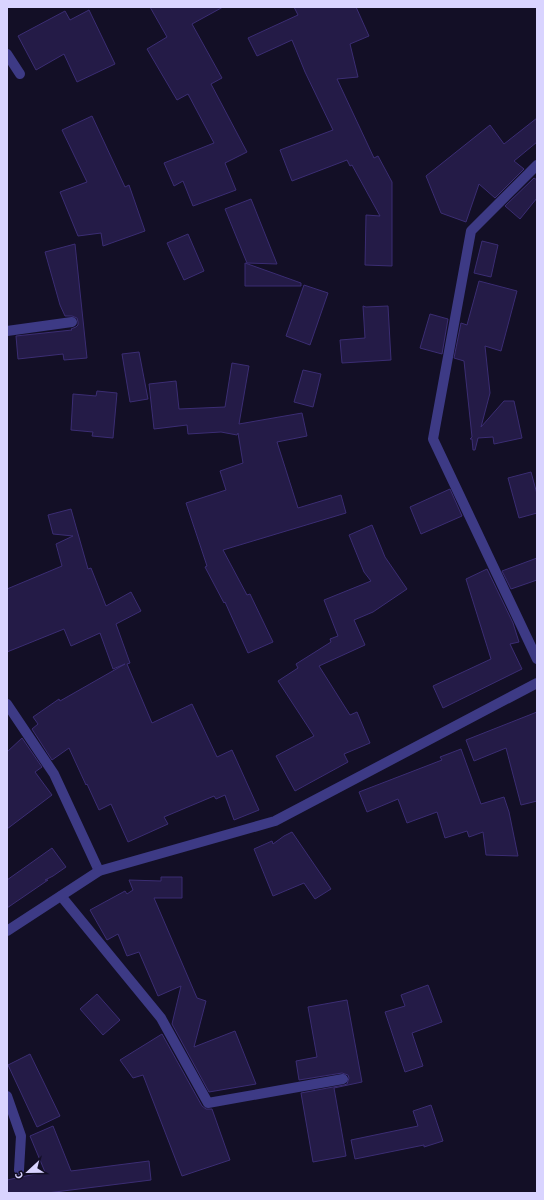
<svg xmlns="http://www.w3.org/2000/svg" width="544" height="1200" viewBox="0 0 544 1200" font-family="'Alegreya Sans',sans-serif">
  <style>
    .building { fill: #241b47; stroke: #3b2d73 }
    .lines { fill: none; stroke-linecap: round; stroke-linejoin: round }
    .minor { stroke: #3d3a85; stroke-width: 10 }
    .tertiary { stroke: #3d3a85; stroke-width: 10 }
  </style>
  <rect width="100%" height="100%" fill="#130f26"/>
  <g class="building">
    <path d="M 150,7 L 223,7 L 192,24 L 222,78 L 211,84 L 247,152 L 225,163 L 236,190 L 193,206 L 183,181 L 174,186 L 164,163 L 214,143 L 188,94 L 177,100 L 147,49 L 167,37 Z"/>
    <path d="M 294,7 L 356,7 L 369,36 L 350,44 L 358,77 L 337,79 L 374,158 L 378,156 L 392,182 L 392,266 L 365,265 L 366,215 L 380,216 L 352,165 L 350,166 L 347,160 L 292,181 L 280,150 L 333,130 L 305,72 L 292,40 L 257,56 L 248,38 L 298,15 Z"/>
    <path d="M 89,10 L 115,64 L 77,82 L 64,54 L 36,70 L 18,36 L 65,11 L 70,20 Z"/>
    <path d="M 92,116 L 125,187 L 129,185 L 145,231 L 103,246 L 101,233 L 78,236 L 60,192 L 87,182 L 62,130 Z"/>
    <path d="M 537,118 L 537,142 L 514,161 L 524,169 L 495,198 L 479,184 L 466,222 L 441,213 L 426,176 L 490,125 L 504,144 Z"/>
    <path d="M 534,178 L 537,180 L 537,198 L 520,219 L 505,206 Z"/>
    <path d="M 251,199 L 277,264 L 247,263 L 225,209 Z"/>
    <path d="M 188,234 L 204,271 L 184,280 L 167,243 Z"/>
    <path d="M 482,241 L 498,245 L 491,277 L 474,273 Z"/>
    <path d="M 75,244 L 87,358 L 64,360 L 63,354 L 18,359 L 16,336 L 72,330 L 71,329 L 76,327 L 78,325 L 78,322 L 77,318 L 72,316 L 65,316 L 60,305 L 45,252 Z"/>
    <path d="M 245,263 L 301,283 L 301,286 L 245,286 Z"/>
    <path d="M 479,281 L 517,291 L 501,351 L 485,346 L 490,393 L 481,427 L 504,401 L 514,401 L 522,438 L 494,444 L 493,437 L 478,438 L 475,450 L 473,450 L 472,439 L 470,439 L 472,437 L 464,361 L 454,358 L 461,323 L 467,325 Z"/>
    <path d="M 304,285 L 328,293 L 310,345 L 286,336 Z"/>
    <path d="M 363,306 L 366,307 L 388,306 L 391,360 L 342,363 L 340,340 L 365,338 Z"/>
    <path d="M 430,314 L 448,319 L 442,354 L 420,348 Z"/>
    <path d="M 139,352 L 148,399 L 130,402 L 122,354 Z"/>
    <path d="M 232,363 L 249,366 L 239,424 L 302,413 L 307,436 L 277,442 L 298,508 L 341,495 L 346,513 L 223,550 L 247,595 L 250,594 L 273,642 L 248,653 L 225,602 L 224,603 L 205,567 L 207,566 L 186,503 L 226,490 L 220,471 L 243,463 L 238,433 L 237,435 L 221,432 L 188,434 L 187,425 L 154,429 L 149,384 L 176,381 L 179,409 L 225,407 Z"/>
    <path d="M 303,370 L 321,374 L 313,407 L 294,402 Z"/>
    <path d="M 97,391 L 117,393 L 113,438 L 92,436 L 93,432 L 71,430 L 73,394 L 96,396 Z"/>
    <path d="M 531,472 L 537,494 L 537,513 L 519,518 L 508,478 Z"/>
    <path d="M 450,489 L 462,516 L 421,534 L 410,507 Z"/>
    <path d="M 71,509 L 88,569 L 91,568 L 106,606 L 131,592 L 141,611 L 116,624 L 130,663 L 127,664 L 152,723 L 192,704 L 217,757 L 232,750 L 259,810 L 234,820 L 225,795 L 216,799 L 214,796 L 164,817 L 168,824 L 128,842 L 111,804 L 99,810 L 87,784 L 86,785 L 69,748 L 52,760 L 32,729 L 38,724 L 33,717 L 59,699 L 60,701 L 125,664 L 113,669 L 100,633 L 71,646 L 64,629 L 7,652 L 7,589 L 62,566 L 56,544 L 73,536 L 53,534 L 48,515 Z"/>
    <path d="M 372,525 L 385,557 L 407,589 L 373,612 L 354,620 L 365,645 L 319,666 L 350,715 L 357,712 L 370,743 L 344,754 L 348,762 L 295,791 L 276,756 L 314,736 L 278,681 L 298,668 L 296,664 L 331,642 L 330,639 L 338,636 L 324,600 L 371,581 L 364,572 L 349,535 Z"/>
    <path d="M 537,558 L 537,580 L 511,589 L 502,571 Z"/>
    <path d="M 487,569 L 513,623 L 519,642 L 510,644 L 522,669 L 443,708 L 433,686 L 491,659 L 466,579 Z"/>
    <path d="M 537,712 L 537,801 L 521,805 L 506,748 L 474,761 L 466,740 Z"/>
    <path d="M 22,738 L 42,767 L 35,772 L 52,795 L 7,829 L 7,752 Z"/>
    <path d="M 461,749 L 481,804 L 504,797 L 509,812 L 518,856 L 486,855 L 483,832 L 469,837 L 467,831 L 445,838 L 437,812 L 407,823 L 398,799 L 367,812 L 359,792 L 442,760 L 440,757 Z"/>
    <path d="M 292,832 L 331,889 L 315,899 L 304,883 L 273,896 L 254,849 L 272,841 L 273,844 L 284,836 Z"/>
    <path d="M 52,848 L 66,867 L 53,876 L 45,880 L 48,880 L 7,908 L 7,880 Z"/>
    <path d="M 161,877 L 182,877 L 182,898 L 154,898 L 197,998 L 206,1001 L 194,1047 L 235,1031 L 256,1084 L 209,1092 L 172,1024 L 181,986 L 158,996 L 139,952 L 127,956 L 118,934 L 107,940 L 90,910 L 125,891 L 127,894 L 133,890 L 129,880 L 161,881 Z"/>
    <path d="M 428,985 L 442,1022 L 412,1033 L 423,1066 L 405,1072 L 385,1012 L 405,1006 L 401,995 Z"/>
    <path d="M 97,994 L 120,1020 L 103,1035 L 80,1009 Z"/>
    <path d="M 347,1000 L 362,1082 L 334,1088 L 346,1156 L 313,1162 L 301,1093 L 344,1085 L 347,1084 L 349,1078 L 348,1075 L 342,1073 L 299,1080 L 296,1061 L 317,1057 L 308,1007 Z"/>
    <path d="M 162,1034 L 202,1106 L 206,1109 L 212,1109 L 230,1160 L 182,1176 L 143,1075 L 133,1078 L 120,1060 Z"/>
    <path d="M 30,1054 L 60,1116 L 37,1127 L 8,1065 Z"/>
    <path d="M 431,1105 L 443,1141 L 424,1147 L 424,1145 L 355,1159 L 351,1140 L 418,1126 L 413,1111 Z"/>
    <path d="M 53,1126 L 71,1171 L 149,1161 L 151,1180 L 47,1193 L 7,1193 L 7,1180 L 45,1172 L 30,1136 Z"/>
  </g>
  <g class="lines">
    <g class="minor">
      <path d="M 7,54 L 20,74"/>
      <path d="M 537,165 L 471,231 L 433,439 L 537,659"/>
      <path d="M 7,331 L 72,322"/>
      <path d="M 61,896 L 161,1018 L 208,1103 L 343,1079"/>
      <path d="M 7,1096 L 21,1136 L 19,1170"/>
    </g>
    <g class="tertiary">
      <path d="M 7,704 L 54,774 L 99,871"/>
      <path d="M 7,931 L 99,871 L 275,821 L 537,683"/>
    </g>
  </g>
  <rect width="544" height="1200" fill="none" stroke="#d9d4ff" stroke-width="16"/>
  <g transform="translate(28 1172) rotate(248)" stroke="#130f26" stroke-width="3" paint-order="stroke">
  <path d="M0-3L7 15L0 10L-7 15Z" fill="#d9d4ff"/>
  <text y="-6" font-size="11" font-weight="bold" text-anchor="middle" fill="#d9d4ff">С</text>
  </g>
</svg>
